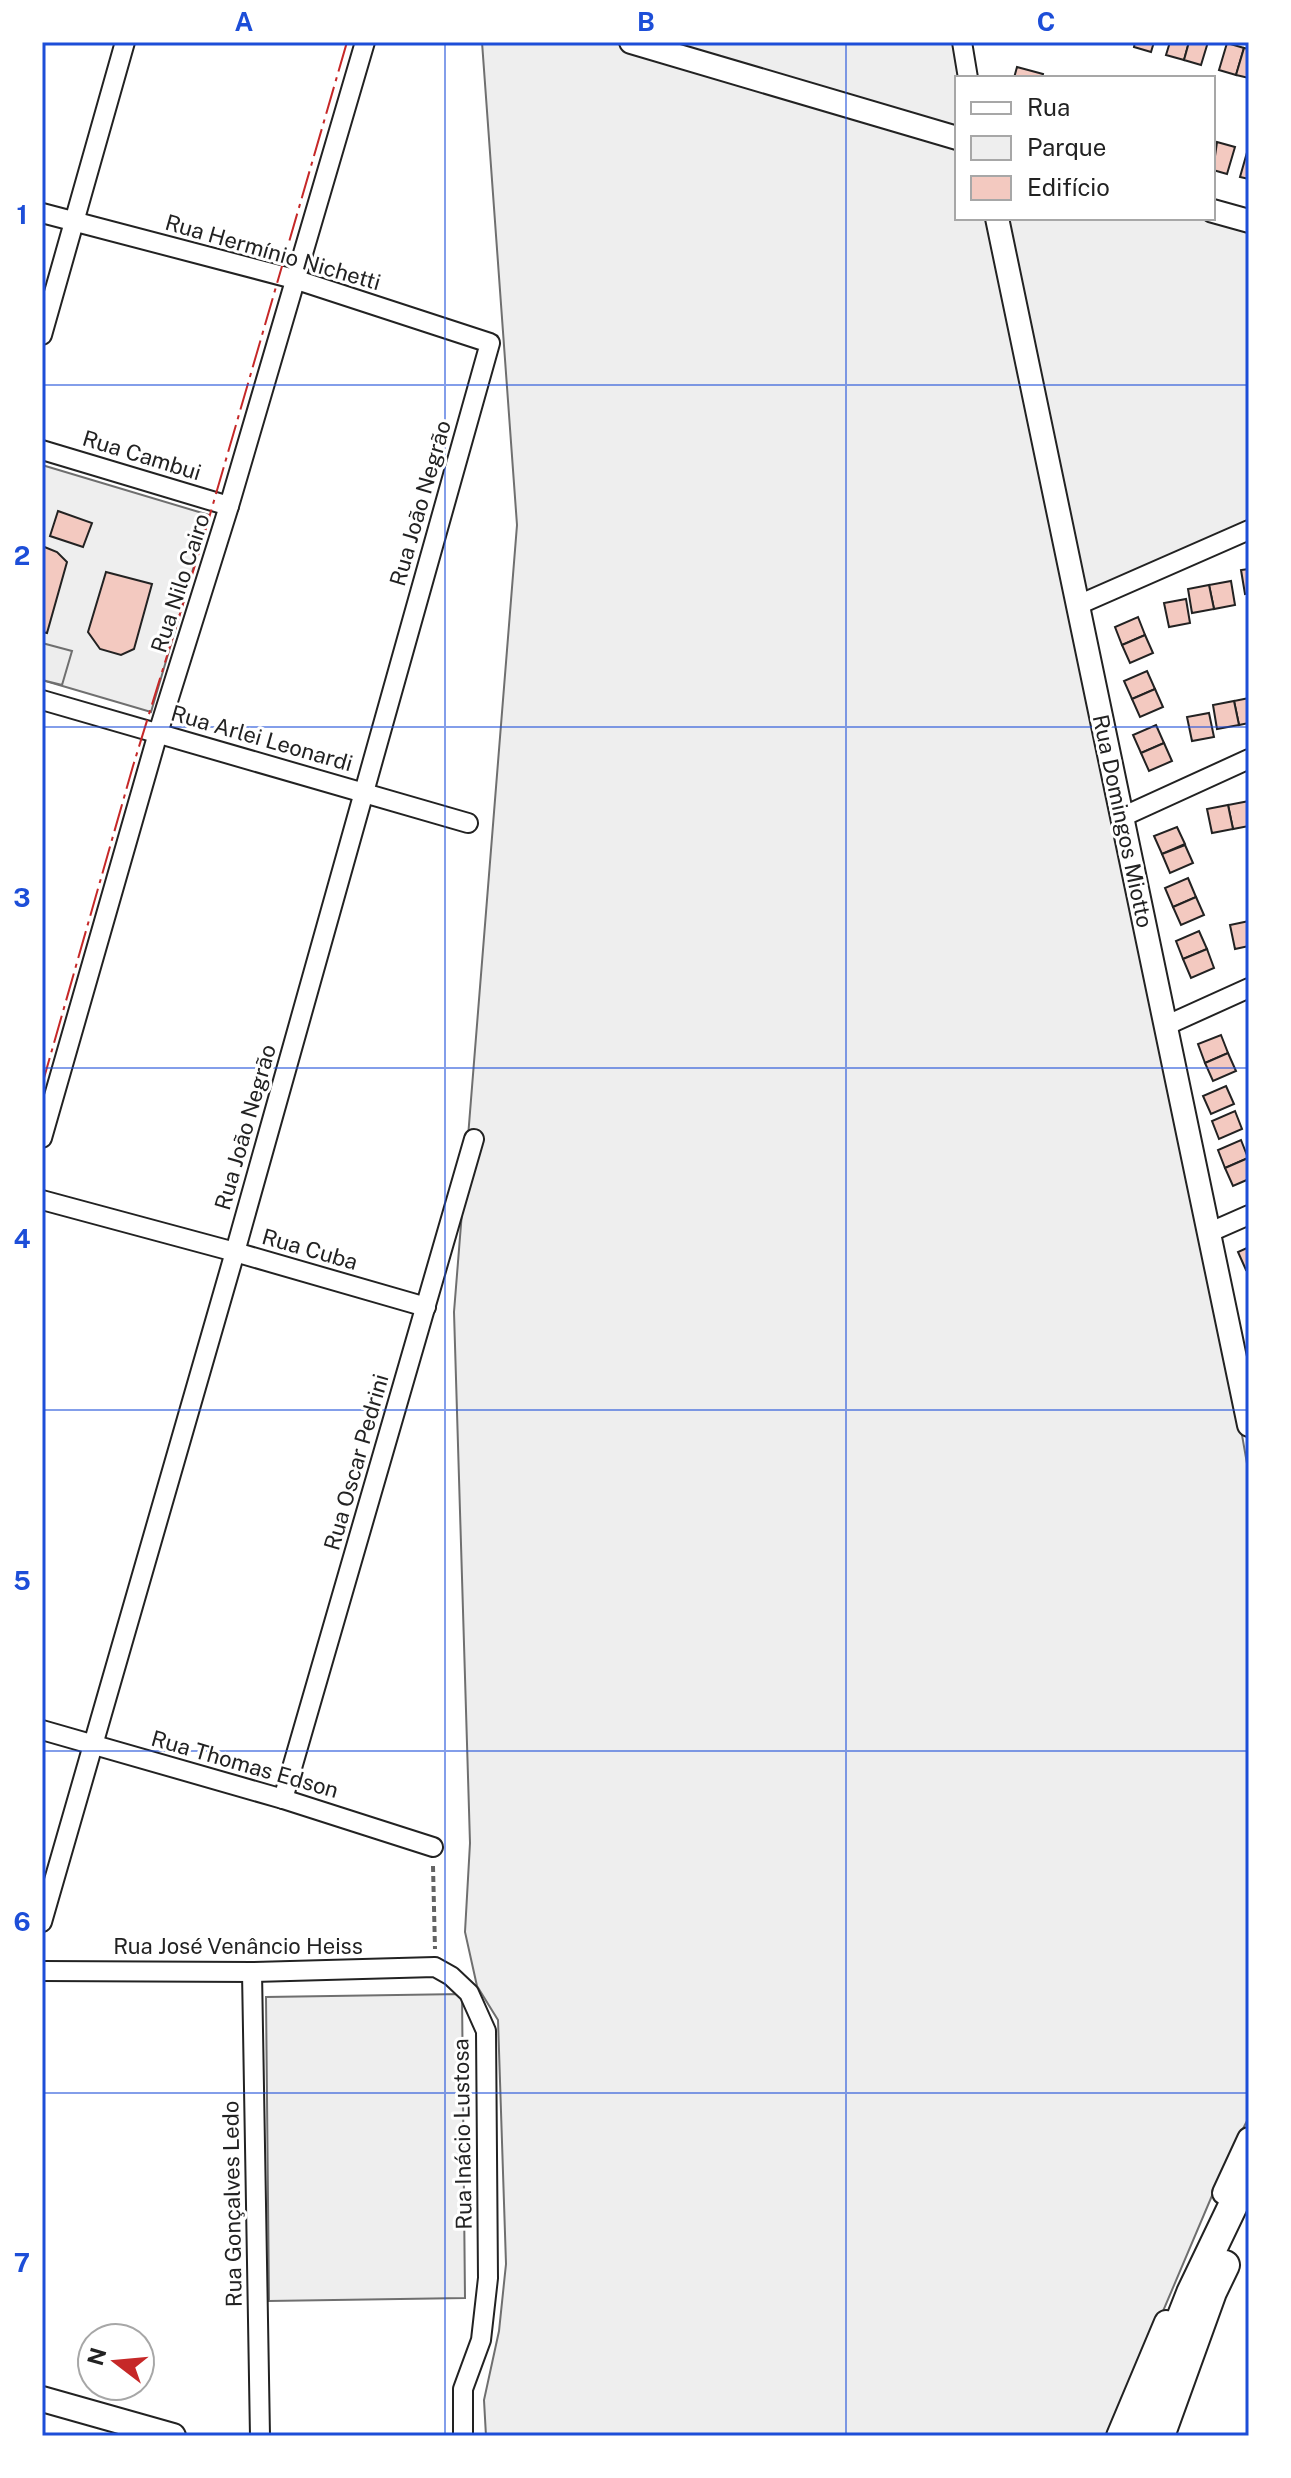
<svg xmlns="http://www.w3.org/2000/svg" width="1291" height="2478" viewBox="0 0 1291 2478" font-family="'Public Sans',sans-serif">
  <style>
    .green { fill: #eee; stroke: #6f6f6f; stroke-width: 2 }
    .parking { fill: #ededed; stroke: #6f6f6f; stroke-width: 2 }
    .building { fill: #f3c9c0; stroke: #222; stroke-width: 2 }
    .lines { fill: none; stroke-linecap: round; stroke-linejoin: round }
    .minor-casing { stroke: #222; stroke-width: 22 }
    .tertiary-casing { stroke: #222; stroke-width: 26 }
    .secondary-casing { stroke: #222; stroke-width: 28 }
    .primary-casing { stroke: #222; stroke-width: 32 }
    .path { stroke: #646464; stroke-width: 4; stroke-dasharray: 6 4; stroke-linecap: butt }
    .minor { stroke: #fff; stroke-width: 18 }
    .tertiary { stroke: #fff; stroke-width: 22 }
    .secondary { stroke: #fff; stroke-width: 24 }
    .primary { stroke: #fff; stroke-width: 28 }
    .power { stroke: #c62828; stroke-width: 2; stroke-dasharray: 28 6 4 6; stroke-linecap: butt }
    .grid { fill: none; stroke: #1d4ed8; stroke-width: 2; stroke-opacity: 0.55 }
    .labels { text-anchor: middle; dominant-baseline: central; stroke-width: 6; stroke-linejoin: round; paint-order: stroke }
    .street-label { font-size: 22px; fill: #222; stroke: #fff }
    .neatline { fill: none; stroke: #1d4ed8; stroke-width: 3 }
    .grid-label { font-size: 26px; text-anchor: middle; font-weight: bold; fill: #1d4ed8 }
  </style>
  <rect width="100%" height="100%" fill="#fff"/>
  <g class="green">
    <path d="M 482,42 L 958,42 L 966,78 L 957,78 L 957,218 L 995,218 L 1207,1234 L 1249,1475 L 1249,2117 L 1228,2158 L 1110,2436 L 486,2436 L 484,2400 L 499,2331 L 506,2264 L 498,2020 L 477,1986 L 465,1932 L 470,1843 L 454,1312 L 517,525 Z"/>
    <path d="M 1003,218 L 1208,218 L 1249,230 L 1249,523 L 1081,596 Z"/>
    <path d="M 42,465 L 209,515 L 151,712 L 42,680 Z"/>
    <path d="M 462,1994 L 465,2298 L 269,2301 L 266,1997 Z"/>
  </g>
  <path class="parking" d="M 42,643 L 72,651 L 62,685 L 42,680 Z"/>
  <g class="building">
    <path d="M 1135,42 L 1154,42 L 1151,52 L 1134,47 Z"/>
    <path d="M 1170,42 L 1189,42 L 1184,60 L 1166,55 Z"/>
    <path d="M 1189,42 L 1208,42 L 1201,65 L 1184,60 Z"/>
    <path d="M 1227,43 L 1244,48 L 1236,75 L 1219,70 Z"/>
    <path d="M 1244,48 L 1249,49 L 1249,78 L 1236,75 Z"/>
    <path d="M 1017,67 L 1043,74 L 1042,78 L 1014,78 Z"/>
    <path d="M 1217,142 L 1235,147 L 1227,174 L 1213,170 Z"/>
    <path d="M 1248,149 L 1249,150 L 1249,179 L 1240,177 Z"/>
    <path d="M 58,511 L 92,523 L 83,547 L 50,536 Z"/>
    <path d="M 42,546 L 57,552 L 67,562 L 47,633 L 42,632 Z"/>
    <path d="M 1249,569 L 1249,593 L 1245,594 L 1241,570 Z"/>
    <path d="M 106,572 L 152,584 L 134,649 L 121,655 L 100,649 L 88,632 Z"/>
    <path d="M 1231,581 L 1235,605 L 1214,609 L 1209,585 Z"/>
    <path d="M 1209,585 L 1214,609 L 1192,613 L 1188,589 Z"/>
    <path d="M 1186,599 L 1190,623 L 1169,627 L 1164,603 Z"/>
    <path d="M 1138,617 L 1145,635 L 1122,645 L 1115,627 Z"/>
    <path d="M 1145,635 L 1153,653 L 1130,663 L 1122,645 Z"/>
    <path d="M 1147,671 L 1155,689 L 1132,699 L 1124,681 Z"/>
    <path d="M 1155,689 L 1163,707 L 1140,717 L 1132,699 Z"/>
    <path d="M 1249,698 L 1249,723 L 1239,725 L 1234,701 Z"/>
    <path d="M 1234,701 L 1239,725 L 1217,729 L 1213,705 Z"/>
    <path d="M 1209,713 L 1214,737 L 1192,741 L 1187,717 Z"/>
    <path d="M 1156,725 L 1164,743 L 1141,753 L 1133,735 Z"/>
    <path d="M 1164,743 L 1172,761 L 1149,771 L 1141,753 Z"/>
    <path d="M 1249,801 L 1249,826 L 1233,829 L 1228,805 Z"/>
    <path d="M 1228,805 L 1233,829 L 1212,833 L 1207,809 Z"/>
    <path d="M 1177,827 L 1185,844 L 1162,854 L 1154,836 Z"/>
    <path d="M 1185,845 L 1193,863 L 1170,873 L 1162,854 Z"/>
    <path d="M 1188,878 L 1196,897 L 1173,907 L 1165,888 Z"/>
    <path d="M 1196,897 L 1204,915 L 1181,925 L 1173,907 Z"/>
    <path d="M 1249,921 L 1249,946 L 1235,949 L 1230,925 Z"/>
    <path d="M 1199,931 L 1207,949 L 1183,959 L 1176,941 Z"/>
    <path d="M 1207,949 L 1214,968 L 1191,978 L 1183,959 Z"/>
    <path d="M 1221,1035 L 1228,1053 L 1205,1063 L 1198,1044 Z"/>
    <path d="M 1228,1053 L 1236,1071 L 1213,1081 L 1205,1063 Z"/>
    <path d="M 1226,1086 L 1234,1104 L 1211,1114 L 1203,1096 Z"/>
    <path d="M 1235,1111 L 1242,1129 L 1219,1139 L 1212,1121 Z"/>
    <path d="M 1241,1140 L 1248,1158 L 1225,1168 L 1218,1150 Z"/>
    <path d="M 1248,1158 L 1249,1179 L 1233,1186 L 1225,1168 Z"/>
    <path d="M 1249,1247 L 1249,1269 L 1246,1270 L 1238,1252 Z"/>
  </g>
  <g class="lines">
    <defs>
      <g id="minor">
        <path d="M 962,42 L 968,78"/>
        <path d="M 42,213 L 294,279 L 490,343 L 235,1252 L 42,1922"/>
        <path d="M 42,335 L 125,42"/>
        <path d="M 42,450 L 229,506"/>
        <path d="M 1078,605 L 1249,530"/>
        <path d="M 42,700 L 468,823"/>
        <path d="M 1122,817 L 1249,759"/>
        <path d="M 1165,1026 L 1249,988"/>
        <path d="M 42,1138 L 158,733 L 229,506 L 365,42"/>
        <path d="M 42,1200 L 235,1252 L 426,1307"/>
        <path d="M 1208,1233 L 1249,1215"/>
        <path d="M 42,1730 L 283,1799 L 433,1847"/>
        <path d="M 283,1799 L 474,1139"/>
        <path d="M 42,1971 L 252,1972 L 435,1967 L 451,1976 L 469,1993 L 486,2031 L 488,2278 L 481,2340 L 463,2389 L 463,2436"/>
        <path d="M 252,1972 L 260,2436"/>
      </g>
      <g id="tertiary">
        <path d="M 631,42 L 957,138"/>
        <path d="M 1213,211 L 1249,221"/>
        <path d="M 997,218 L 1249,1425"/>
        <path d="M 1224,2193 L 1249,2139"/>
        <path d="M 1118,2436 L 1166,2322"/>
      </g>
      <path id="secondary" d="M 42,2399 L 173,2436"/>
      <g id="primary">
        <path d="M 1135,2436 L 1191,2293 L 1249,2172"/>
        <path d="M 1160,2436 L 1212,2292 L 1225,2265"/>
      </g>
    </defs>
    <use href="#minor" class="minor-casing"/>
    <use href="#tertiary" class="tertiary-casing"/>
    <use href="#secondary" class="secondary-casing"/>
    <use href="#primary" class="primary-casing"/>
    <path class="path" d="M 433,1866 L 435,1949"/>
    <use href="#minor" class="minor"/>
    <use href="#tertiary" class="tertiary"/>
    <use href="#secondary" class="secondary"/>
    <use href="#primary" class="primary"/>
    <path class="power" d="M 42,1085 L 133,766 L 200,549 L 347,42"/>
  </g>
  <path class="grid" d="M 445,42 L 445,2436M 846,42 L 846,2436M 42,385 L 1249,385M 42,727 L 1249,727M 42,1068 L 1249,1068M 42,1410 L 1249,1410M 42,1751 L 1249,1751M 42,2093 L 1249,2093"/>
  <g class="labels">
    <g class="street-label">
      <text transform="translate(273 252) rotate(16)">Rua Hermínio Nichetti</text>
      <text transform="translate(142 455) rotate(17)">Rua Cambui</text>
      <text transform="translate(420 503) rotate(-74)">Rua João Negrão</text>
      <text transform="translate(180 583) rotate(-72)">Rua Nilo Cairo</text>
      <text transform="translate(262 738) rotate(16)">Rua Arlei Leonardi</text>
      <text transform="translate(1123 821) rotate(78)">Rua Domingos Miotto</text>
      <text transform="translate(245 1127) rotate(-74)">Rua João Negrão</text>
      <text transform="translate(310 1249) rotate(16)">Rua Cuba</text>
      <text transform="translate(356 1462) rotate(-74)">Rua Oscar Pedrini</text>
      <text transform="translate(245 1764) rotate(16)">Rua Thomas Edson</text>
      <text x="238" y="1946">Rua José Venâncio Heiss</text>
      <text transform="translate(462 2134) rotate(-91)">Rua Inácio Lustosa</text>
      <text transform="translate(232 2204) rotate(-91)">Rua Gonçalves Ledo</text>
    </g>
  </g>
  <rect width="1291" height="2478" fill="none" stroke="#ffffff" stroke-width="88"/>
  <rect x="955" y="76" width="260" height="144" fill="#ffffff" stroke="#a7a7a7" stroke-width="2"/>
  <rect x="971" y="102" width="40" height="12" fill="#ffffff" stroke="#a7a7a7" stroke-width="2"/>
  <text x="1027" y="116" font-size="24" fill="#222222">Rua</text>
  <rect x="971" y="136" width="40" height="24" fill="#eeeeee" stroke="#a7a7a7" stroke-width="2"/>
  <text x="1027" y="156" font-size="24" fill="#222222">Parque</text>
  <rect x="971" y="176" width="40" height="24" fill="#f3c9c0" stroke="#a7a7a7" stroke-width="2"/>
  <text x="1027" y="196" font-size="24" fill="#222222">Edifício</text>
  <g transform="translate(116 2362) rotate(286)"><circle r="38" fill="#ffffff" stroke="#a7a7a7" stroke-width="2"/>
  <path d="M0-6L14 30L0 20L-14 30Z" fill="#c62828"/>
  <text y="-12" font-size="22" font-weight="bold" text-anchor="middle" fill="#222222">N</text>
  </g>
  <rect x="44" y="44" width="1203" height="2390" class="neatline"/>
  <g class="grid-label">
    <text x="244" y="31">A</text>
    <text x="646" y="31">B</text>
    <text x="1046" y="31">C</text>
    <text x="22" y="224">1</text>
    <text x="22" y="565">2</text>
    <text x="22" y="907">3</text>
    <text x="22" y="1248">4</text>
    <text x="22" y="1590">5</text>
    <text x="22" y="1931">6</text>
    <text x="22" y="2272">7</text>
  </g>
</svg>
